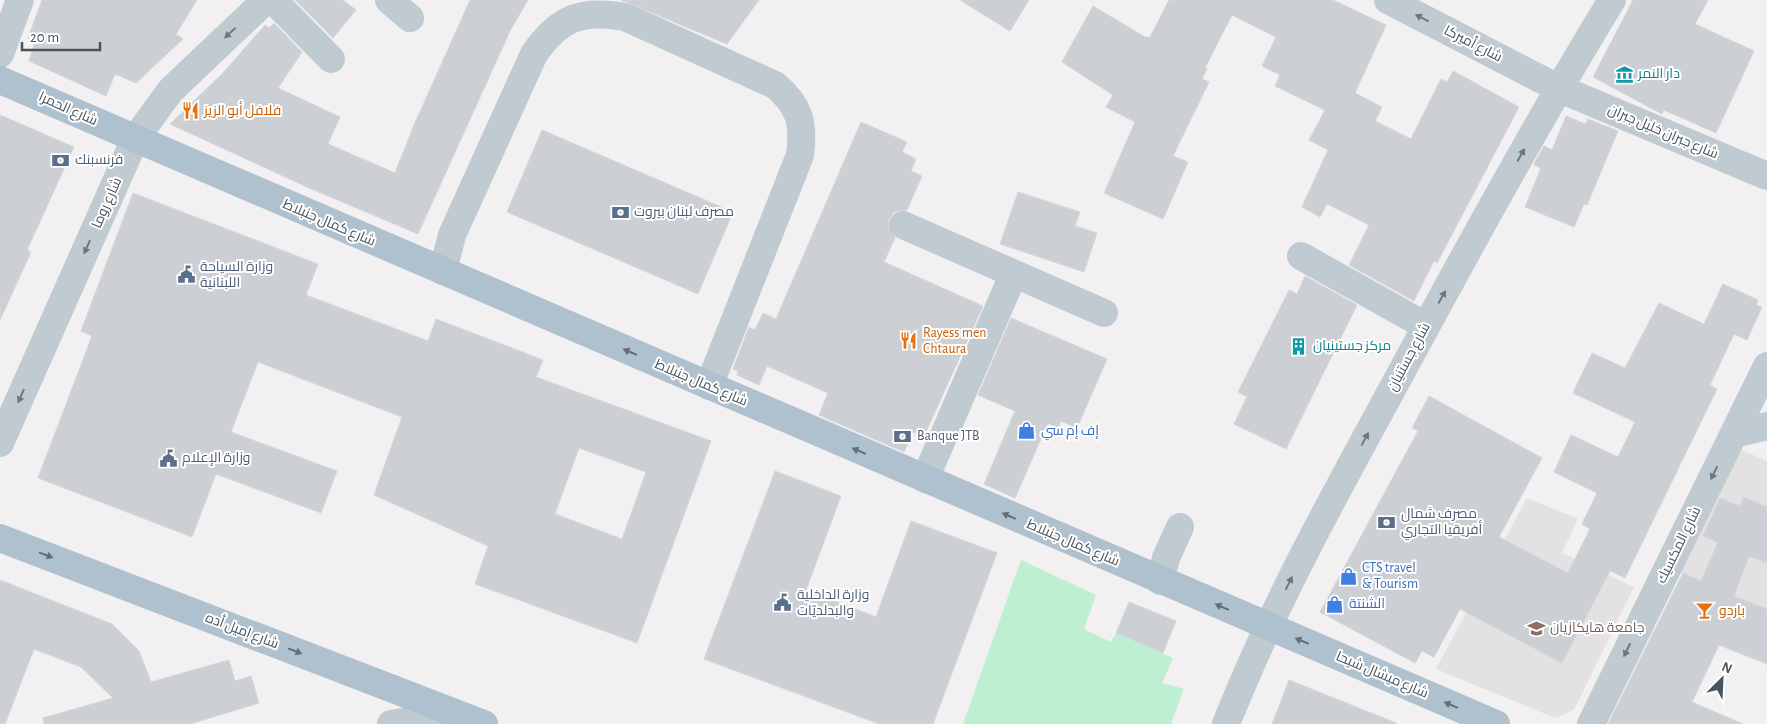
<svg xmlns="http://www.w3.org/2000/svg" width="1767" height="724" viewBox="0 0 1767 724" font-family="'Alegreya Sans',Cairo,sans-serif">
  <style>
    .education { fill: #e3e1e2 }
    .green { fill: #beefd0 }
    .building { fill: #cccfd4; stroke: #d4d6db; fill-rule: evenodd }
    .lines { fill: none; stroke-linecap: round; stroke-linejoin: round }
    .minor { stroke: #c0cad1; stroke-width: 28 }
    .major { stroke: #afc0ce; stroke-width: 28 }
    .oneway { fill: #6b7780 }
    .oneway2 { fill: #616f79 }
    .labels { text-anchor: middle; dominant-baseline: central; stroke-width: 4; stroke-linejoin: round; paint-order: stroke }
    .street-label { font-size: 14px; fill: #47545d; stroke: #fff }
    .culture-label { font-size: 14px; fill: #0d838f; stroke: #fff; text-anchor: start }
    .food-label { font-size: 14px; fill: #c56008; stroke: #fff; text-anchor: start }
    .service-label { font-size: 14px; fill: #4e5e75; stroke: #fff; text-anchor: start }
    .shop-label { font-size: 14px; fill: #366cbe; stroke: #fff; text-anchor: start }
    .education-label { font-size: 14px; fill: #785e54; stroke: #fff; text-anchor: start }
  </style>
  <rect width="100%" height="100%" fill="#f2f0f0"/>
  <g class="education">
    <path d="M 1735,447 L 1767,461 L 1767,664 L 1731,650 L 1750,602 L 1673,569 Z"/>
    <path d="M 1527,498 L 1578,519 L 1562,553 L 1634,587 L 1574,710 L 1555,718 L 1436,669 Z"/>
  </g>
  <path class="green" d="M 1021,560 L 1096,595 L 1084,629 L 1111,642 L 1116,633 L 1173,658 L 1162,683 L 1184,689 L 1171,724 L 963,724 Z"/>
  <g class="building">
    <path d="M 42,0 L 197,0 L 176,34 L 183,39 L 136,83 L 115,74 L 106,96 L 29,61 L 35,41 L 28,38 Z"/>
    <path d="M 295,0 L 343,0 L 356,10 L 333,38 Z"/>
    <path d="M 470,0 L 528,0 L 511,29 L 418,234 L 307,187 L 170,124 L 223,73 L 265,25 L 269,28 L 274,23 L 302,52 L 278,88 L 340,117 L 328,144 L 395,173 L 414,125 Z"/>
    <path d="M 621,0 L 759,0 L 727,44 Z"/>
    <path d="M 960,0 L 1029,0 L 1010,31 Z"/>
    <path d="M 1169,0 L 1333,0 L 1386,25 L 1355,93 L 1382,107 L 1375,121 L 1411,139 L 1441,79 L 1447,82 L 1453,71 L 1519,107 L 1437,263 L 1434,261 L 1414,301 L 1349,265 L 1369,225 L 1327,204 L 1320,217 L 1302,207 L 1328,150 L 1309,140 L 1325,110 L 1275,86 L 1280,75 L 1262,66 L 1276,37 L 1232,15 L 1205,68 L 1207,69 L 1202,79 L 1209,82 L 1173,156 L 1188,162 L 1163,219 L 1104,193 L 1135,122 L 1106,107 L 1113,95 L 1062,62 L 1093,6 L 1145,37 L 1150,37 Z"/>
    <path d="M 1633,0 L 1708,0 L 1695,24 L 1754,51 L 1716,133 L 1664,110 L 1662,114 L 1593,77 Z"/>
    <path d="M 0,115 L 74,147 L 27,250 L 31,252 L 0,320 Z"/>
    <path d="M 1566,116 L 1585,124 L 1588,119 L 1618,131 L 1587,205 L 1584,204 L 1574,227 L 1525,207 L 1541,168 L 1534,165 L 1535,162 L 1544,146 L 1552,150 Z"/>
    <path d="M 861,122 L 907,142 L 902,152 L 916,159 L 911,171 L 922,176 L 907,210 L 894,212 L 889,219 L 888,227 L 895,238 L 884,262 L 983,306 L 924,436 L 913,432 L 904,452 L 819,415 L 828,393 L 767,366 L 759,385 L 737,375 L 738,371 L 733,369 L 749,327 L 755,330 L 763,313 L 776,319 Z"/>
    <path d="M 542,130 L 733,212 L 698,294 L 507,212 Z"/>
    <path d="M 1018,192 L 1080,212 L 1075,226 L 1097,233 L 1084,272 L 1000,244 Z"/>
    <path d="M 133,193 L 318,264 L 306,295 L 428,341 L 436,319 L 543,360 L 536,377 L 711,441 L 637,643 L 475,584 L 488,546 L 374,495 L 402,417 L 258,362 L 231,432 L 337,471 L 321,513 L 216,474 L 192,537 L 38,478 L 92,336 L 81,331 ZM 579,448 L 646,472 L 622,539 L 555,514 Z"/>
    <path d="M 1305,276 L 1357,305 L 1286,449 L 1234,424 L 1247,397 L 1238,392 L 1289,290 L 1297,294 Z"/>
    <path d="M 1723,284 L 1758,300 L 1756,305 L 1762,307 L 1747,340 L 1734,334 L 1710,385 L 1717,389 L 1625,578 L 1610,571 L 1562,663 L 1460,609 L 1434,657 L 1422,651 L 1415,663 L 1320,612 L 1418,431 L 1412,428 L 1429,396 L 1542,458 L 1499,537 L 1568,573 L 1590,529 L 1582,524 L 1597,493 L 1554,472 L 1571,435 L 1618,457 L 1635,422 L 1573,393 L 1592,353 L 1625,368 L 1659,303 L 1704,324 Z"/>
    <path d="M 1011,318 L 1107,359 L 1077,428 L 1061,421 L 1058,428 L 1048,423 L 1015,498 L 984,484 L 1015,411 L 978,395 Z"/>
    <path d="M 775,471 L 841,496 L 806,590 L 876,617 L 911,521 L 997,553 L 933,724 L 879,724 L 704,659 Z"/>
    <path d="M 1744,497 L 1767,507 L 1767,563 L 1749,556 L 1734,596 L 1767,609 L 1767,664 L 1719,645 L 1692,702 L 1743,724 L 1608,724 L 1683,573 L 1701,581 L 1718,542 L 1703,536 L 1720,498 L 1740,506 Z"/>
    <path d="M 0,580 L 112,624 L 139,651 L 151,682 L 229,660 L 235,681 L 251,676 L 259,703 L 190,724 L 44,724 L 43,718 L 113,698 L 81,667 L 34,649 L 5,724 L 0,724 Z"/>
    <path d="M 1129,602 L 1176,621 L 1163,653 L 1116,633 Z"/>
    <path d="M 1289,680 L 1396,723 L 1396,724 L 1272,724 Z"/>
  </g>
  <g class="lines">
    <g class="minor">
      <path d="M 273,0 L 331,59"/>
      <path d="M 389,0 L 410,18"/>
      <path d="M 1388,0 L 1558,88 L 1767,176"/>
      <path d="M 0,54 L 20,0"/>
      <path d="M 903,225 L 1104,313"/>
      <path d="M 1301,256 L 1426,326"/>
      <path d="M 443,271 L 452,235 L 534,54 C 559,18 581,9 625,17 L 775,85 C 800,106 804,123 800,155 L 709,386"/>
      <path d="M 1734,434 L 1767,426"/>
      <path d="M 0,443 L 135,139 L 171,90 L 266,0"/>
      <path d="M 925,479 L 1013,275"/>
      <path d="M 1160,581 L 1166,558 L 1180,527"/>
      <path d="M 391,724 L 430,717 L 464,721"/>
      <path d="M 1226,724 C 1271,610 1330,503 1389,395 C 1461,262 1533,129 1612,0"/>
      <path d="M 1591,724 L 1767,366"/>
    </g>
    <g class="major">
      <path d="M 0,80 L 1496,724"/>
      <path d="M 0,538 L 484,724"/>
    </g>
  </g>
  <defs><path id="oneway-solid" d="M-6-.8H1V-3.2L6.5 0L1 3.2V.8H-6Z" transform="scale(1.25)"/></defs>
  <g class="oneway">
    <use href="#oneway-solid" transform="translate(1422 18) rotate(-153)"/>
    <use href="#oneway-solid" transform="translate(230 33) rotate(137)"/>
    <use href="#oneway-solid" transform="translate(1521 155) rotate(-61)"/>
    <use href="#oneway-solid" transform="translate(87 247) rotate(114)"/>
    <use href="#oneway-solid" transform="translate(1442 297) rotate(-61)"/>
    <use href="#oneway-solid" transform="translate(21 396) rotate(114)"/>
    <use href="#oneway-solid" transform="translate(1365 439) rotate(-62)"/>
    <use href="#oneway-solid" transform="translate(1714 473) rotate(116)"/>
    <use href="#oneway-solid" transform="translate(1289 583) rotate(-63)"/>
    <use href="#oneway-solid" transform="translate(1627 650) rotate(116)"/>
  </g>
  <g class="oneway2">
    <use href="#oneway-solid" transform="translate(630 352) rotate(-157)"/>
    <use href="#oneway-solid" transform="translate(859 451) rotate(-157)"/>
    <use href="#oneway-solid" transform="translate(1009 516) rotate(-157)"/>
    <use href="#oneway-solid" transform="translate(46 555) rotate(21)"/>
    <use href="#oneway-solid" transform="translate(1222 607) rotate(-157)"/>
    <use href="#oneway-solid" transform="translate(1302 641) rotate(-157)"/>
    <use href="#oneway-solid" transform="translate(295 651) rotate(21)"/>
    <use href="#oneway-solid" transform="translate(1451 705) rotate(-157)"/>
  </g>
  <defs>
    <symbol id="museum-bare" viewBox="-9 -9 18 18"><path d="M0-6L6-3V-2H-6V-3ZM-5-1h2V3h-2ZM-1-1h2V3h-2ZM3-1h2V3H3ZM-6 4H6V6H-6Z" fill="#0f9aa8" stroke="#fff" stroke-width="2.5" paint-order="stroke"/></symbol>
    <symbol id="restaurant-bare" viewBox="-9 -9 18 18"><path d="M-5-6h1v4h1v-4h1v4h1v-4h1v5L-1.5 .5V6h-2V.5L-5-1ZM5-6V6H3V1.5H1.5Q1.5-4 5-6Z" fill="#e8710a" stroke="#fff" stroke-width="2.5" paint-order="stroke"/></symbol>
    <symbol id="bank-bare" viewBox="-9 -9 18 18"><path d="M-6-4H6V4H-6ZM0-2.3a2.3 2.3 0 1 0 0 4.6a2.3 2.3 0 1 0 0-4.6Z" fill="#5c6f8a" stroke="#fff" stroke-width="2.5" paint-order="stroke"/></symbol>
    <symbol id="civic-bare" viewBox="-9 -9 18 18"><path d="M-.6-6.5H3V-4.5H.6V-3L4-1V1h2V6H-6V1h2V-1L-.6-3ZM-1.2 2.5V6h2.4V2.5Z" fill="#5c6f8a" stroke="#fff" stroke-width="2.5" paint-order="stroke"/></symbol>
    <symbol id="building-bare" viewBox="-9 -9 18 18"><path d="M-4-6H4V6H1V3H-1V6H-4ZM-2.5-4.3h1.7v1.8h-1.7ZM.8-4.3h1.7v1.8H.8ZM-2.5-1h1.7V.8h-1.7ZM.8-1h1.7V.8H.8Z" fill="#0f9aa8" stroke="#fff" stroke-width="2.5" paint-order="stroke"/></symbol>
    <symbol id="shop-bare" viewBox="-9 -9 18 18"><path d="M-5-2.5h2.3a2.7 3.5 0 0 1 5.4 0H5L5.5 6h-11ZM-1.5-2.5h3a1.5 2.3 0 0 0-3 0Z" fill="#3f7fe0" stroke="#fff" stroke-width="2.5" paint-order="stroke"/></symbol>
    <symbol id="bar-bare" viewBox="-9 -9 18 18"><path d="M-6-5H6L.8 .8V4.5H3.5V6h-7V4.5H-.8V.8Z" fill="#e8710a" stroke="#fff" stroke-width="2.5" paint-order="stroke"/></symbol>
    <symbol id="university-bare" viewBox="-9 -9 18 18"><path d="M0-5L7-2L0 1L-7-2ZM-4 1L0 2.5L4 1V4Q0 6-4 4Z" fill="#8d6e63" stroke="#fff" stroke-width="2.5" paint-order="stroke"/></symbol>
  </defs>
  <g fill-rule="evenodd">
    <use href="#museum-bare" x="1612" y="62" width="25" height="25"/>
    <use href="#restaurant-bare" x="178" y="98" width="25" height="25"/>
    <use href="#bank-bare" x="48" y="148" width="25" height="25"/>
    <use href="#bank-bare" x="608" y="200" width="25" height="25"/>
    <use href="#civic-bare" x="174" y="262" width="25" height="25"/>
    <use href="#restaurant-bare" x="896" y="328" width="25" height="25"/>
    <use href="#building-bare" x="1286" y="334" width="25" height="25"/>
    <use href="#shop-bare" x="1014" y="418" width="25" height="25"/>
    <use href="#bank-bare" x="890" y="424" width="25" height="25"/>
    <use href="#civic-bare" x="156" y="446" width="25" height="25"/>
    <use href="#bank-bare" x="1374" y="510" width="25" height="25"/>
    <use href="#shop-bare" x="1336" y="564" width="25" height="25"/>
    <use href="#civic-bare" x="770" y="590" width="25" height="25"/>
    <use href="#shop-bare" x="1322" y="592" width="25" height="25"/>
    <use href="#bar-bare" x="1692" y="598" width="25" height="25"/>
    <use href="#university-bare" x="1524" y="616" width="25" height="25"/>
  </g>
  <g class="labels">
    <g class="street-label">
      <text transform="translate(1473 44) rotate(27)">شارع أميركا</text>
      <text transform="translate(68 109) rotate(24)">شارع الحمرا</text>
      <text transform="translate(1663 132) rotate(23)">شارع جبران خليل جبران</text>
      <text transform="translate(107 203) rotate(-66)">شارع روما</text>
      <text transform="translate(329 223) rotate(23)">شارع كمال جنبلاط</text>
      <text transform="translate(1409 357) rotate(-62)">شارع جستنيان</text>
      <text transform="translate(701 383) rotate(23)">شارع كمال جنبلاط</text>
      <text transform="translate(1073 543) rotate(23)">شارع كمال جنبلاط</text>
      <text transform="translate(1679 545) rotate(-64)">شارع المكسيك</text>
      <text transform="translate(242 631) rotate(21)">شارع إميل أده</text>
      <text transform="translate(1382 675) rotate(23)">شارع ميشال شيحا</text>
    </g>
    <g class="culture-label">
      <text x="1638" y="74">دار النمر</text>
      <text x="1313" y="346">مركز جستينيان</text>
    </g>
    <g class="food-label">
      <text x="204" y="111">فلافل أبو الزيز</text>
      <text x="923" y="333">Rayess men<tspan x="923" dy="16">Chtaura</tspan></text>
      <text x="1719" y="611">باردو</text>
    </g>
    <g class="service-label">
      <text x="75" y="160">فرنسبنك</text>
      <text x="634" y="212">مصرف لبنان بيروت</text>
      <text x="200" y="267">وزارة السياحة<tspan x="200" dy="16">اللبنانية</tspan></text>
      <text x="917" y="436">Banque JTB</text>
      <text x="182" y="458">وزارة الإعلام</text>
      <text x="1401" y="514">مصرف شمال<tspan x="1401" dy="16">أفريقيا التجاري</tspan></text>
      <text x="797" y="595">وزارة الداخلية<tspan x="797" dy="16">والبدلديّات</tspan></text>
    </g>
    <g class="shop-label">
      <text x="1041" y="431">إف إم سي</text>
      <text x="1362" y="568">CTS travel<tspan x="1362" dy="16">&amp; Tourism</tspan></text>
      <text x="1349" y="604">الشنتة</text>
    </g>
    <g class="education-label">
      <text x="1550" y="628">جامعة هايكازيان</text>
    </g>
  </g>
  <g transform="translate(1722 679) rotate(24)" stroke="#ffffff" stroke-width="4" paint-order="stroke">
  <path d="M0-4L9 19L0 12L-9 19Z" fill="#47545d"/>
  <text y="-8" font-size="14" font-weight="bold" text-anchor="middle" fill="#47545d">N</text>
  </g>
  <path d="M22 42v8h78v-8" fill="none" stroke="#47545d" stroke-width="2.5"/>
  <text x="30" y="42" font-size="15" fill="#47545d" stroke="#ffffff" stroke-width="4" paint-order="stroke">20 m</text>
</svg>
